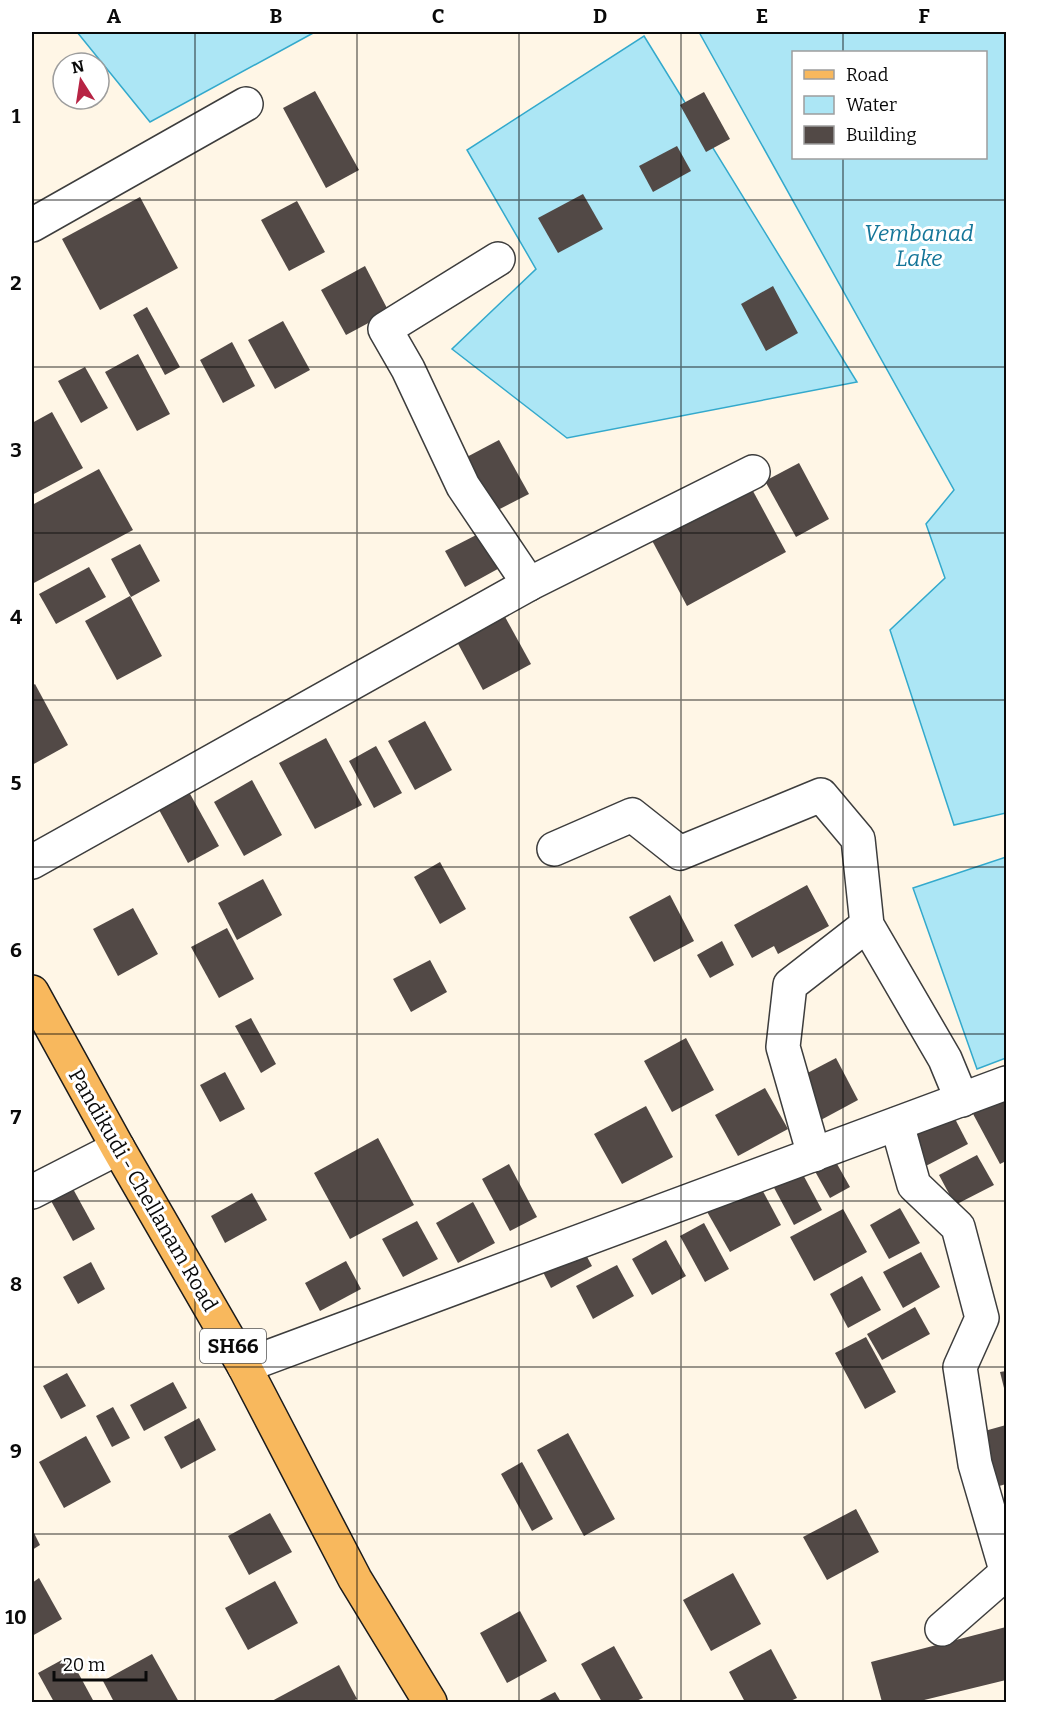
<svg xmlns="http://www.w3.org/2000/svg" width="1038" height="1734" viewBox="0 0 1038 1734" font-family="Bitter,serif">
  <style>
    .water { fill: #ace6f5; stroke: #33a9cc; stroke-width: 1.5; fill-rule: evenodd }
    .building { fill: #524946 }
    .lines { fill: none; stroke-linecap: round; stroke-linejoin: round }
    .minor-casing { stroke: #3d3d3d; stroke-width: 36 }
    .primary-casing { stroke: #1b1b1b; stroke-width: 36 }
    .minor { stroke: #fff; stroke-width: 33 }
    .primary { stroke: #f8b85d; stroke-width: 33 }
    .grid { fill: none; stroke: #0a0a0a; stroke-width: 1.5; stroke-opacity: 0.55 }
    .labels { text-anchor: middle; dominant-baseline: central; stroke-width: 6; stroke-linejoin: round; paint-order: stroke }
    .shield { fill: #fff; stroke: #545454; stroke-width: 1.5 }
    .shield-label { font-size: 20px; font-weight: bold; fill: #0a0a0a }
    .street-label { font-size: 21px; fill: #0a0a0a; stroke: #fff }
    .water-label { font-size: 22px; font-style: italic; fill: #157699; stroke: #fff }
    .neatline { fill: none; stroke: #0a0a0a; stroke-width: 2 }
    .grid-label { font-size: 20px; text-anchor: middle; font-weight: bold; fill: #0a0a0a }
  </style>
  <rect width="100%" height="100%" fill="#fff6e6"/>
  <g class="water">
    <path d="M 77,32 L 315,32 L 150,122 Z"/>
    <path d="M 699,32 L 1006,32 L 1006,813 L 954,825 L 890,630 L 945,578 L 926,524 L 954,490 ZM 986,52 L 986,158 L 794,158 L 794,52 Z"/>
    <path d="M 644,36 L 857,382 L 567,438 L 452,349 L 536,269 L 467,150 Z"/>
    <path d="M 1006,857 L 1006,1058 L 977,1069 L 913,888 Z"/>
  </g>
  <g class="building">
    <path d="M 315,91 L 359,170 L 326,188 L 283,108 Z"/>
    <path d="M 704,92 L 730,139 L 706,152 L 680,105 Z"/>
    <path d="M 677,146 L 691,171 L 653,192 L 639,166 Z"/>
    <path d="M 583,194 L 603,229 L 558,253 L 538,218 Z"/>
    <path d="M 140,197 L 178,268 L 100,310 L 62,239 Z"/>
    <path d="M 297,201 L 325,252 L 289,271 L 261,220 Z"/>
    <path d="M 365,266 L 389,312 L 346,335 L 321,290 Z"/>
    <path d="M 773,286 L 798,333 L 766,351 L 741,304 Z"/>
    <path d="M 147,307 L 180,367 L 165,375 L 133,315 Z"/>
    <path d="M 283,321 L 310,370 L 275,389 L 248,340 Z"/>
    <path d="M 232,342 L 255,386 L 223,403 L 200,360 Z"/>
    <path d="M 138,354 L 170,414 L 137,431 L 105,372 Z"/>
    <path d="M 85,367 L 108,408 L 81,423 L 58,381 Z"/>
    <path d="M 52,412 L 83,468 L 32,495 L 32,423 Z"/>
    <path d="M 499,440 L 529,494 L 492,513 L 463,459 Z"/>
    <path d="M 799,463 L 829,519 L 796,537 L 765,481 Z"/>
    <path d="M 99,469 L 133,530 L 32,584 L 32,505 Z"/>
    <path d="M 747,480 L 786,552 L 687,606 L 648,533 Z"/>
    <path d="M 486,530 L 505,565 L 465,587 L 445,551 Z"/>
    <path d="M 140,544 L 160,581 L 131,597 L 111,559 Z"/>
    <path d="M 89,567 L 106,597 L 56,624 L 39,594 Z"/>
    <path d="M 130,596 L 162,656 L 117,680 L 85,621 Z"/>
    <path d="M 504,615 L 531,664 L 483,690 L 456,640 Z"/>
    <path d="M 35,684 L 68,745 L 32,765 L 32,686 Z"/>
    <path d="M 425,721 L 452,770 L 415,790 L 388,741 Z"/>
    <path d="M 326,738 L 362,805 L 315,829 L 279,763 Z"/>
    <path d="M 376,746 L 402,793 L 374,808 L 349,761 Z"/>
    <path d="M 252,780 L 282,835 L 244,856 L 214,802 Z"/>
    <path d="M 189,792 L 219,846 L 188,863 L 158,808 Z"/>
    <path d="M 440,862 L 466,909 L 440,924 L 414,877 Z"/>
    <path d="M 263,879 L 282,915 L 237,940 L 218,903 Z"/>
    <path d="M 807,885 L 829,926 L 778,954 L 774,946 L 752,958 L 734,925 Z"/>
    <path d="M 670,895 L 694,941 L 654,962 L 629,917 Z"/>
    <path d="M 133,908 L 158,954 L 118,976 L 93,929 Z"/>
    <path d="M 227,928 L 254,979 L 219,998 L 191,947 Z"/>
    <path d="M 722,941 L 734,965 L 710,978 L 697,955 Z"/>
    <path d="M 430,960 L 447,992 L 411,1012 L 393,979 Z"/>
    <path d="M 251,1018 L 276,1064 L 261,1073 L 235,1026 Z"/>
    <path d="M 686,1038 L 714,1090 L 672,1112 L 644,1061 Z"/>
    <path d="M 836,1058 L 858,1100 L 819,1121 L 796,1079 Z"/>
    <path d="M 225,1072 L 245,1109 L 220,1122 L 200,1085 Z"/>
    <path d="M 765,1088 L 788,1129 L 738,1156 L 715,1115 Z"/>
    <path d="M 1006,1096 L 1006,1161 L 1000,1164 L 972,1112 Z"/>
    <path d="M 646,1106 L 673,1157 L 622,1184 L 594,1134 Z"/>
    <path d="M 953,1115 L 968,1144 L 922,1168 L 907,1140 Z"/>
    <path d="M 378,1138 L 414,1205 L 350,1239 L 314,1173 Z"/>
    <path d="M 832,1155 L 850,1187 L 830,1198 L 812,1166 Z"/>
    <path d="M 977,1155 L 994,1185 L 955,1205 L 939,1175 Z"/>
    <path d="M 509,1164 L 537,1217 L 510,1231 L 482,1179 Z"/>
    <path d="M 800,1169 L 822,1210 L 794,1225 L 772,1184 Z"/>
    <path d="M 758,1182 L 781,1225 L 730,1252 L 706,1210 Z"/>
    <path d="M 72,1187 L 95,1229 L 73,1241 L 50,1199 Z"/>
    <path d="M 252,1193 L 267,1220 L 225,1243 L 211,1216 Z"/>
    <path d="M 473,1202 L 495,1243 L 458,1263 L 436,1223 Z"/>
    <path d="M 900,1208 L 920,1243 L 889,1259 L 870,1225 Z"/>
    <path d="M 843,1209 L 867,1252 L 814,1281 L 790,1237 Z"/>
    <path d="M 417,1221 L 438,1259 L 403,1277 L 382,1239 Z"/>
    <path d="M 704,1223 L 729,1269 L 705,1282 L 680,1236 Z"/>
    <path d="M 666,1240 L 686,1276 L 652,1295 L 632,1259 Z"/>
    <path d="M 579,1242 L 592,1266 L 551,1288 L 539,1264 Z"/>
    <path d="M 921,1252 L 940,1287 L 903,1308 L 883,1272 Z"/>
    <path d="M 346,1261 L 361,1289 L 320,1311 L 305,1283 Z"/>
    <path d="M 91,1262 L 105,1289 L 78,1304 L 63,1277 Z"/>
    <path d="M 617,1265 L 634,1296 L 593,1319 L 576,1286 Z"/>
    <path d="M 862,1276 L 881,1310 L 848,1328 L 830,1294 Z"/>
    <path d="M 915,1307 L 930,1334 L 882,1360 L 867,1334 Z"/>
    <path d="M 866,1337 L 896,1392 L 865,1409 L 835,1353 Z"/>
    <path d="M 1006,1371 L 1006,1396 L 1000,1372 Z"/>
    <path d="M 67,1373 L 86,1406 L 61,1419 L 43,1386 Z"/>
    <path d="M 173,1382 L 187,1408 L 144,1431 L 130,1405 Z"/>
    <path d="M 113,1407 L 130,1438 L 112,1447 L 96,1416 Z"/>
    <path d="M 199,1418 L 216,1450 L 181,1469 L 164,1437 Z"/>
    <path d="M 1006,1425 L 1006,1484 L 996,1487 L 981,1432 Z"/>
    <path d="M 568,1433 L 615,1519 L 584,1536 L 537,1450 Z"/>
    <path d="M 86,1436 L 111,1482 L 64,1508 L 39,1462 Z"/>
    <path d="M 522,1462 L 553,1519 L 532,1531 L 501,1474 Z"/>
    <path d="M 856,1509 L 879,1552 L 827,1580 L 803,1537 Z"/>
    <path d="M 270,1513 L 292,1552 L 249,1575 L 228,1536 Z"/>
    <path d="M 32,1529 L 40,1545 L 32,1550 Z"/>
    <path d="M 733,1573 L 761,1624 L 711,1651 L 683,1600 Z"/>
    <path d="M 39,1578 L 62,1619 L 32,1636 L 32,1583 Z"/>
    <path d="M 275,1581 L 298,1623 L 248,1650 L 225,1608 Z"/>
    <path d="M 520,1611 L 547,1661 L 507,1683 L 480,1633 Z"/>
    <path d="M 1006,1627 L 1006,1680 L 916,1702 L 882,1702 L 871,1662 Z"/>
    <path d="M 614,1646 L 643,1698 L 634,1702 L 602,1702 L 581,1664 Z"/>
    <path d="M 771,1649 L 797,1698 L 788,1702 L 745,1702 L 729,1672 Z"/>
    <path d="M 152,1654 L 179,1702 L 114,1702 L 103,1681 Z"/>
    <path d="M 69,1656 L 94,1702 L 54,1702 L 38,1673 Z"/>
    <path d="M 339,1665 L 357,1699 L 350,1702 L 270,1702 Z"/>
    <path d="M 555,1692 L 561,1702 L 536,1702 Z"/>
  </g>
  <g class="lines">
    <defs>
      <g id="minor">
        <path d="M 32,225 L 246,104"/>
        <path d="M 498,259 L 385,329 L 408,369 L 463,486 L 529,584"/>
        <path d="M 554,849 L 632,815 L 680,853 L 821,795 L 858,839 L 867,925 L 945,1059 L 962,1100"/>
        <path d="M 32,862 L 529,584 L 753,472"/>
        <path d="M 897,1124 L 914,1185 L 958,1227 L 982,1318 L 960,1367 L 975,1464 L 1006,1570"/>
        <path d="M 814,1155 L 783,1047 L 790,985 L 867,925"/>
        <path d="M 32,1192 L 118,1148"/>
        <path d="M 244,1366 L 1006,1083"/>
        <path d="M 942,1629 L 1006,1573"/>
      </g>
      <path id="primary" d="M 32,992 L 118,1148 L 244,1366 L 355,1579 L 430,1702"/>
    </defs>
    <use href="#minor" class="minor-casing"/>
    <use href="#primary" class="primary-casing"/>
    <use href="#minor" class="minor"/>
    <use href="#primary" class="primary"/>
  </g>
  <path class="grid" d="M 195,32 L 195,1702M 357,32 L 357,1702M 519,32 L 519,1702M 681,32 L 681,1702M 843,32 L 843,52M 843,158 L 843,1702M 32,200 L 1006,200M 32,367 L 1006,367M 32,533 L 1006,533M 32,700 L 1006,700M 32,867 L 1006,867M 32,1034 L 1006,1034M 32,1201 L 1006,1201M 32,1367 L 1006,1367M 32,1534 L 1006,1534"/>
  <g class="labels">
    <rect class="shield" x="200" y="1329" width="66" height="34" rx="4.5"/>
    <g class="shield-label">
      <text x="233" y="1346">SH66</text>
    </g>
    <g class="street-label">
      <text transform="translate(143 1190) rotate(60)">Pandikudi - Chellanam Road</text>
    </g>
    <g class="water-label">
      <text x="919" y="233">Vembanad<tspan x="919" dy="25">Lake</tspan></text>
    </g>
  </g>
  <rect width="1038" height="1734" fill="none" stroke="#ffffff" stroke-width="66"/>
  <rect x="792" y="51" width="195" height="108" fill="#ffffff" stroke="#9d9d9d" stroke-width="1.5"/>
  <rect x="804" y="70" width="30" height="9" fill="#f8b85d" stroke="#9d9d9d" stroke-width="1.5"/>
  <text x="846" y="81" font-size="18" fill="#0a0a0a">Road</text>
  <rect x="804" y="96" width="30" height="18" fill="#ace6f5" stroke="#9d9d9d" stroke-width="1.5"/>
  <text x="846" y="111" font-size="18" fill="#0a0a0a">Water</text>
  <rect x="804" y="126" width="30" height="18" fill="#524946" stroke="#9d9d9d" stroke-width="1.5"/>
  <text x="846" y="141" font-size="18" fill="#0a0a0a">Building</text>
  <g transform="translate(81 81) rotate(348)"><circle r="28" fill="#ffffff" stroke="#9d9d9d" stroke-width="1.5"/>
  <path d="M0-4.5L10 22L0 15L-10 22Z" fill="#b72444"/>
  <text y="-9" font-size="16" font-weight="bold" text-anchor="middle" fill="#0a0a0a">N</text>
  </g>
  <path d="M54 1671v9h92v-9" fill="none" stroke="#0a0a0a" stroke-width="3"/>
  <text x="63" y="1671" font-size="18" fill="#0a0a0a" stroke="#ffffff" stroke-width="4.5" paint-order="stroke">20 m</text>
  <rect x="33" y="33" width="972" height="1668" class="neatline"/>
  <g class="grid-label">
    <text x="114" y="23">A</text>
    <text x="276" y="23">B</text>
    <text x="438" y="23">C</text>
    <text x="600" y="23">D</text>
    <text x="762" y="23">E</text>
    <text x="924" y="23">F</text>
    <text x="16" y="123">1</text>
    <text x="16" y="290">2</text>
    <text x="16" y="457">3</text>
    <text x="16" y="624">4</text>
    <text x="16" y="790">5</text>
    <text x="16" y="957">6</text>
    <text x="16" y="1124">7</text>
    <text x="16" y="1291">8</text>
    <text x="16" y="1458">9</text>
    <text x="16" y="1624">10</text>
  </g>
</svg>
